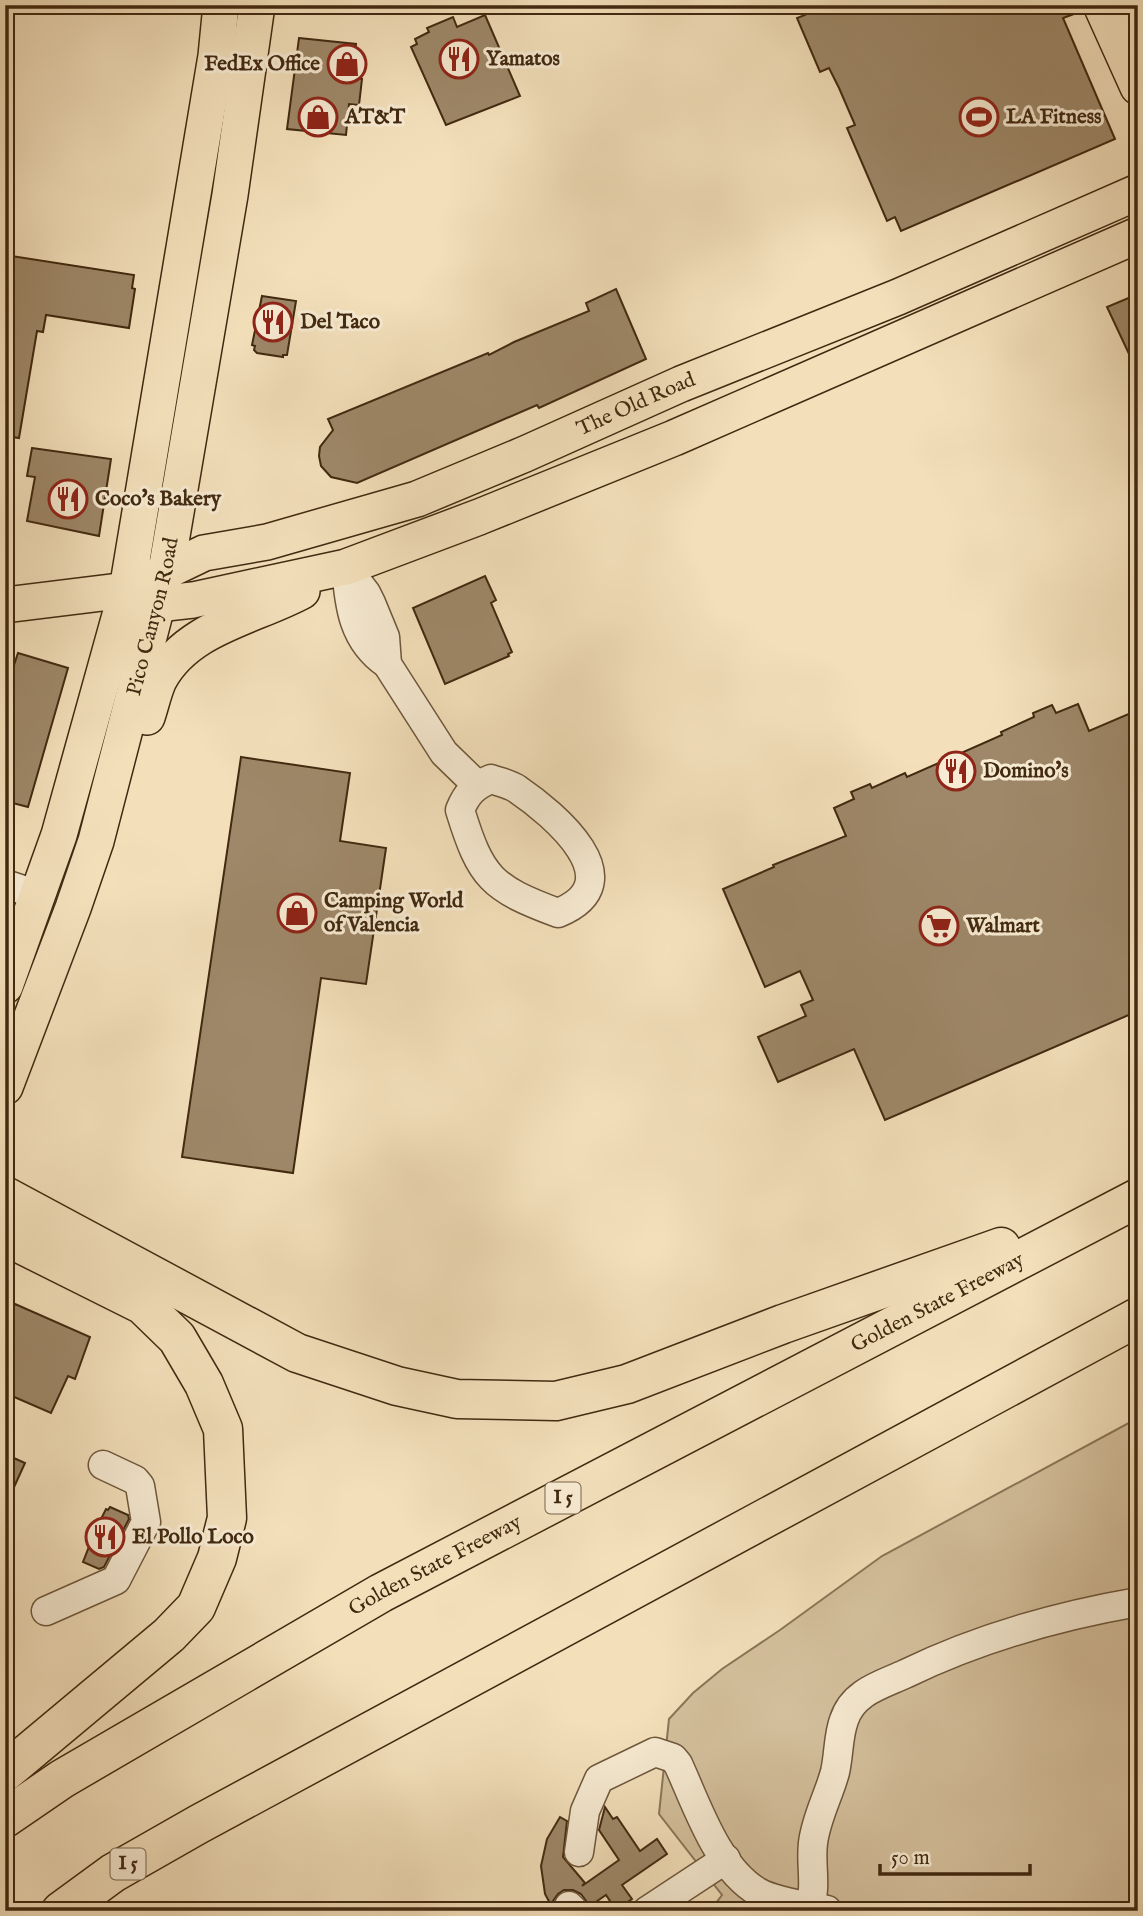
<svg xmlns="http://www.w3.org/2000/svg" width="1143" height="1916" viewBox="0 0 1143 1916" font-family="'IM FELL English',serif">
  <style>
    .green { fill: #d5c19e; stroke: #8b7557; stroke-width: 2 }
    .building { fill: #9e8869; stroke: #412910; stroke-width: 2 }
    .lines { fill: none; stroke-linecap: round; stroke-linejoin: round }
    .minor-casing { stroke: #6e573b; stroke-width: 31 }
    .major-casing { stroke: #412910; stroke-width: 38 }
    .highway-casing { stroke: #412910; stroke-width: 41 }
    .minor { stroke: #f7ebd3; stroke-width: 28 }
    .major { stroke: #f3e0bb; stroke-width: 35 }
    .highway { stroke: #f3e0bb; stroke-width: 38 }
    .labels { text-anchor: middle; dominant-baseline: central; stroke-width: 6; stroke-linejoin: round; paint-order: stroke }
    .shield { fill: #f7ebd3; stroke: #78634a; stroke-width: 2 }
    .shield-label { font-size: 19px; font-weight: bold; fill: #412910 }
    .poi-label { font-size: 21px; font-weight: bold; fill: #412910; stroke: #f7ebd3; text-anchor: start }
    .street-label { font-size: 21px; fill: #412910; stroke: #f7ebd3 }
  </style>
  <rect width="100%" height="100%" fill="#f3e0bb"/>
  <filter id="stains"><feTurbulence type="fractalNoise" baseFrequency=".00286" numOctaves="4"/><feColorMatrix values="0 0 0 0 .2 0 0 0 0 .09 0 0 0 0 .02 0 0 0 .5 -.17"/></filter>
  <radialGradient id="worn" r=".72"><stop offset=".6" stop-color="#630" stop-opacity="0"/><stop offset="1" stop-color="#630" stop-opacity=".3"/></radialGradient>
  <path class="green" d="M 1138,1418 L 1138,1911 L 710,1911 L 722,1895 L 659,1814 L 669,1719 L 693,1693 L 722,1669 L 780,1630 L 882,1556 Z"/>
  <g class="building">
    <path d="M 801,5 L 1081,5 L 1082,11 L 1063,18 L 1115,139 L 901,231 L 895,217 L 887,221 L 847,128 L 855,125 L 839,88 L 829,68 L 820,72 L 797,18 L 805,15 Z"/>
    <path d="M 485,15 L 520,96 L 446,125 L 411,47 L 417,44 L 415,39 L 429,32 L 427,28 L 453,17 L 457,27 Z"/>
    <path d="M 299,38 L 356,44 L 353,78 L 362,79 L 359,105 L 349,104 L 346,135 L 287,129 Z"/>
    <path d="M 5,255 L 134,275 L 132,288 L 135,289 L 129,328 L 46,315 L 43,332 L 37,331 L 19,438 L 5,436 Z"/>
    <path d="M 616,289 L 646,359 L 539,408 L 537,405 L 357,483 L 331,477 L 321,466 L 319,456 L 320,447 L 333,430 L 328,419 L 488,353 L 489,355 L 514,342 L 589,311 L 586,303 Z"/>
    <path d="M 1138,294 L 1138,373 L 1107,307 Z"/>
    <path d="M 262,296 L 296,301 L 287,355 L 283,355 L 283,357 L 257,353 L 254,350 L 255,346 L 252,345 Z"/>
    <path d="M 32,448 L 111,459 L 99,536 L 27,521 L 35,477 L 27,476 Z"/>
    <path d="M 485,576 L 496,600 L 491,603 L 512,652 L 508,654 L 509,656 L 445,684 L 413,608 Z"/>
    <path d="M 18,653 L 68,668 L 28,807 L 5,801 L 5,663 L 14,665 Z"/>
    <path d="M 1078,704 L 1089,731 L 1138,710 L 1138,1011 L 885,1120 L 854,1049 L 778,1082 L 758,1037 L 806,1016 L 801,1005 L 813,1000 L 800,971 L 765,987 L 723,889 L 774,867 L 773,865 L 846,836 L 834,808 L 854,799 L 851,792 L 870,784 L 872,788 L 905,773 L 907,777 L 1002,735 L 1001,732 L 1034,717 L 1033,713 L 1052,705 L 1056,713 Z"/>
    <path d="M 241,757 L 350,773 L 340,841 L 386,848 L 366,984 L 321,978 L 293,1173 L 182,1157 Z"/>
    <path d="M 15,1304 L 90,1337 L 75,1379 L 68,1376 L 51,1413 L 5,1393 L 5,1325 Z"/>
    <path d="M 5,1454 L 25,1463 L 5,1507 Z"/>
    <path d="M 110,1507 L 128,1515 L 129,1519 L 104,1567 L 99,1569 L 83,1562 L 96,1529 L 106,1509 L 108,1510 Z"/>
    <path d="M 605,1807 L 613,1819 L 617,1817 L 640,1851 L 657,1839 L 667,1854 L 622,1885 L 632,1899 L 616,1910 L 606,1895 L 590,1906 L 581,1894 L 573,1890 L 564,1890 L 558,1894 L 553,1901 L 553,1909 L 545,1894 L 541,1866 L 547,1839 L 560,1817 L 567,1821 L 563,1857 L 585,1883 L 582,1886 L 619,1860 L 599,1830 Z"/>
  </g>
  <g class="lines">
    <defs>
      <g id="minor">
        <path d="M 346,567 L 366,593 L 371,603 L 385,637 L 387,664 L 444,753 L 477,785"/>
        <path d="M 346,567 C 349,606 353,641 387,664"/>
        <path d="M 491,779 C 499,782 510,784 517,789 C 554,814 635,882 558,913 C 491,888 481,878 460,810 C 467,793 474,786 491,779 Z"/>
        <path d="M 5,884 L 38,895"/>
        <path d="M 46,1611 L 116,1580 L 146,1522 L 140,1486 L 135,1480 L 103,1465"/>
        <path d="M 579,1852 L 585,1811 L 599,1779 L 655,1752 L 673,1758 L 678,1764 C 697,1805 717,1868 758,1892 C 775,1902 807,1906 827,1910"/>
        <path d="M 569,1906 L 574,1911"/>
        <path d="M 647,1911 L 726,1859"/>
        <path d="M 808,1911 C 818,1887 810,1867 813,1843 C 816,1818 829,1795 835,1772 C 839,1755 838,1736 844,1720 C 853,1692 881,1685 905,1674 C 979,1638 1057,1616 1138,1602"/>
      </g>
      <g id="major">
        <path d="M 1101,5 L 1138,87"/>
        <path d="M 1136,5 L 1138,9"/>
        <path d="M 137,594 L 157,604 L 193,600 L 346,567 L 479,517 L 674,438 L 1138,235"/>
        <path id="s1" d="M 5,605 L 127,590 L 204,553 L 267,542 L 417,499 L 525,454 L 681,384 L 898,297 L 1138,192"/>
        <path d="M 147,717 C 151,705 154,691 159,680 C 187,627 254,617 302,591"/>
        <path d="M 5,986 L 59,835 L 127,590 L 216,56 L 221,5"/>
        <path id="s2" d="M 5,1087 L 73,908 L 96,841 L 166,571 L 230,195 L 257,5"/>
      </g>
      <g id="highway">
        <path d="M 5,1196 L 297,1353 L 397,1386 L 457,1399 L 556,1401 L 627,1384 L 783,1324 L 1001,1247"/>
        <path d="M 5,1236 L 143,1305 L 177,1338 L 204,1384 L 223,1429 L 227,1518 L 217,1558 L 196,1607 L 169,1635 L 5,1772"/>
        <path id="s3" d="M 5,1818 L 62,1779 L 381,1593 L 1138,1198"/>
        <path d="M 61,1911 L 113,1873 L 199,1824 L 1138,1317"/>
      </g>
    </defs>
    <use href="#minor" class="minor-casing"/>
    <use href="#major" class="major-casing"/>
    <use href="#highway" class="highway-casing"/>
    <use href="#minor" class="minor"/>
    <use href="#major" class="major"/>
    <use href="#highway" class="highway"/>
  </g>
  <defs>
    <symbol id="restaurant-ring" viewBox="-11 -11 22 22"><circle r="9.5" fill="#f7ebd3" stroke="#8f2418" stroke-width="1.5"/><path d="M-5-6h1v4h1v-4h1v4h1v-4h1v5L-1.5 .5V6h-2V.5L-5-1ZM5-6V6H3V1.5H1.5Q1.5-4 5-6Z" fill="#8f2418"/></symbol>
    <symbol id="shop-ring" viewBox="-11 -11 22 22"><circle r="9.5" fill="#f7ebd3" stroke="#8f2418" stroke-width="1.5"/><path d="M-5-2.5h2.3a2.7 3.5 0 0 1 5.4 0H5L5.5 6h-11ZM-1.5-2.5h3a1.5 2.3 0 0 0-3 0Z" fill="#8f2418"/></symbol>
    <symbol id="stadium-ring" viewBox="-11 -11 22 22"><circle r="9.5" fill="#f7ebd3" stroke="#8f2418" stroke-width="1.5"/><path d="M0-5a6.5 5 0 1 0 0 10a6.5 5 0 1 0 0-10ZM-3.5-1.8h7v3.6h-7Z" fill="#8f2418"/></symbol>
    <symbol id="supermarket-ring" viewBox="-11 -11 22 22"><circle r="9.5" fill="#f7ebd3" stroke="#8f2418" stroke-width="1.5"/><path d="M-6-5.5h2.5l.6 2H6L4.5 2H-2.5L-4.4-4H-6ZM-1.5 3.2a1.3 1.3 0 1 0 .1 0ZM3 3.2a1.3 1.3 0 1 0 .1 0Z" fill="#8f2418"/></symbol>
  </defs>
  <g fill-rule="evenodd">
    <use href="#restaurant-ring" x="437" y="37" width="44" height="44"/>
    <use href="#shop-ring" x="325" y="42" width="44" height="44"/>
    <use href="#shop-ring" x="296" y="95" width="44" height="44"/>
    <use href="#stadium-ring" x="957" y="95" width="44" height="44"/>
    <use href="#restaurant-ring" x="251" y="300" width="44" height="44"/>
    <use href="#restaurant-ring" x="46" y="477" width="44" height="44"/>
    <use href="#restaurant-ring" x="934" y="749" width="44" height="44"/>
    <use href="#shop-ring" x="275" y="891" width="44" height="44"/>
    <use href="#supermarket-ring" x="917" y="904" width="44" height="44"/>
    <use href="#restaurant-ring" x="83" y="1515" width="44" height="44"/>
  </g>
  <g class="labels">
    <g class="shield">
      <rect x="545.5" y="1482.5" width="35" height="31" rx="5"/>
      <rect x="110.5" y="1848.5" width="35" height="31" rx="5"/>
    </g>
    <g class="shield-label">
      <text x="563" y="1498">I 5</text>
      <text x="128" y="1864">I 5</text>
    </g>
    <g class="poi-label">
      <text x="486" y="59">Yamatos</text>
      <text x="320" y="64" text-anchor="end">FedEx Office</text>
      <text x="345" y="117">AT&amp;T</text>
      <text x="1006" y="117">LA Fitness</text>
      <text x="300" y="322">Del Taco</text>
      <text x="95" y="499">Coco's Bakery</text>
      <text x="983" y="771">Domino's</text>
      <text x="324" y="901">Camping World<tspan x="324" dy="24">of Valencia</tspan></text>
      <text x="966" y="926">Walmart</text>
      <text x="132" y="1537">El Pollo Loco</text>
    </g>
    <g class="street-label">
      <text stroke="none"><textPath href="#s1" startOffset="667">The Old Road</textPath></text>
      <text stroke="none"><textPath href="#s2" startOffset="494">Pico Canyon Road</textPath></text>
      <text stroke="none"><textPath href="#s3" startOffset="1066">Golden State Freeway</textPath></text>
      <text stroke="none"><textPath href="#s3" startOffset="499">Golden State Freeway</textPath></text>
    </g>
  </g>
  <rect width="1143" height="1916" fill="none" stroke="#f3e0bb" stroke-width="28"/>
  <rect x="7" y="7" width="1129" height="1902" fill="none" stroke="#412910" stroke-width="3.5"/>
  <rect x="14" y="14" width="1115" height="1888" fill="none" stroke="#412910" stroke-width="2"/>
  <path d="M880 1864v10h150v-10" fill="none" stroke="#412910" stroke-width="3.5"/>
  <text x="891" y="1864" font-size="21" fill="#412910" stroke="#f7ebd3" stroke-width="5" paint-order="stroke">50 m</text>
  <rect width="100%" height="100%" filter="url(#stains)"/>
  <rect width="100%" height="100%" fill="url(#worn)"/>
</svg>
